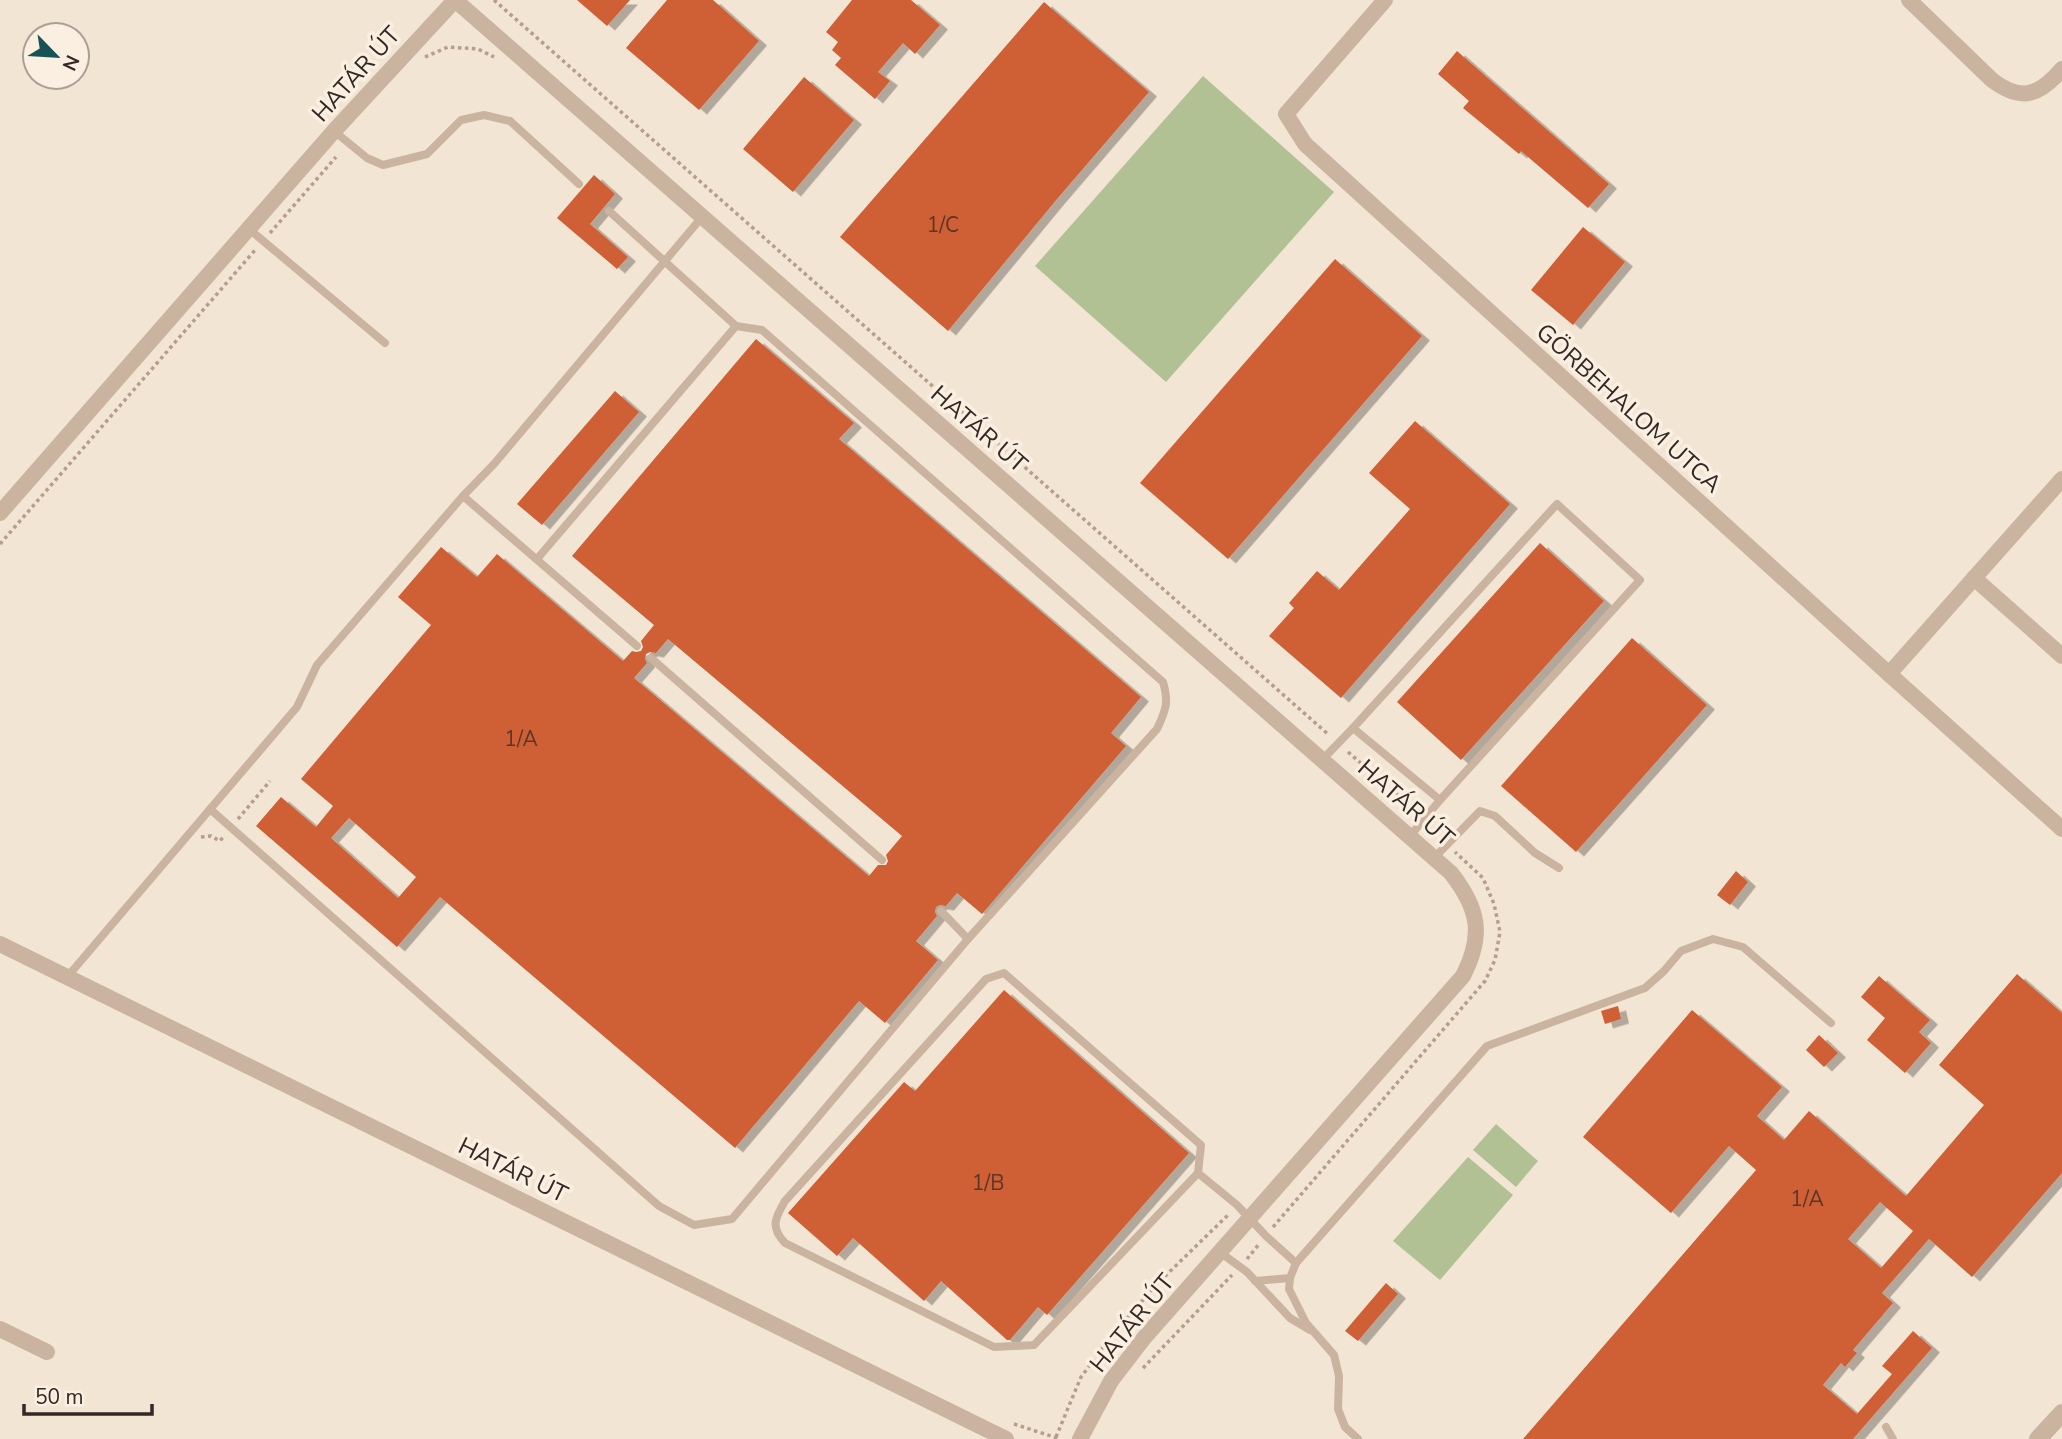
<svg xmlns="http://www.w3.org/2000/svg" width="2062" height="1439" viewBox="0 0 2062 1439" font-family="'Nunito Sans',sans-serif">
  <style>
    .green { fill: #b1c194 }
    .building { fill: #cf5e35; fill-rule: evenodd; filter: url(#shadow) }
    .lines { fill: none; stroke-linecap: round; stroke-linejoin: round }
    .path { stroke: #b69e8a; stroke-width: 3.5; stroke-dasharray: 3.5 3.5; stroke-linecap: butt }
    .service { stroke: #cab4a0; stroke-width: 8 }
    .minor { stroke: #cab4a0; stroke-width: 16 }
    .tertiary { stroke: #cab4a0; stroke-width: 18 }
    .labels { text-anchor: middle; dominant-baseline: central; stroke-width: 7; stroke-linejoin: round; paint-order: stroke }
    .number-label { font-size: 21px; fill: #5a3628 }
    .street-label { font-size: 24px; fill: #332924; stroke: #faefe0 }
  </style>
  <defs>
    <filter id="shadow"><feDropShadow dx="8" dy="4.5" stdDeviation="0" flood-color="#0004"/></filter>
  </defs>
  <rect width="100%" height="100%" fill="#f2e5d4"/>
  <g class="green">
    <path d="M 1203,76 L 1334,192 L 1166,382 L 1035,266 Z"/>
    <path d="M 1496,1124 L 1538,1161 L 1516,1187 L 1473,1150 Z"/>
    <path d="M 1468,1157 L 1513,1195 L 1440,1280 L 1393,1241 Z"/>
  </g>
  <g class="building">
    <path d="M 577,0 L 630,0 L 607,26 Z"/>
    <path d="M 667,0 L 713,0 L 759,41 L 699,110 L 626,48 Z"/>
    <path d="M 852,0 L 911,0 L 940,25 L 915,54 L 903,43 L 878,72 L 890,81 L 875,99 L 835,65 L 841,58 L 832,50 L 838,42 L 826,32 Z"/>
    <path d="M 1044,2 L 1149,92 L 1057,199 L 948,331 L 840,237 Z"/>
    <path d="M 1457,51 L 1609,184 L 1588,208 L 1521,151 L 1519,154 L 1463,108 L 1469,101 L 1438,74 Z"/>
    <path d="M 804,77 L 854,120 L 793,192 L 743,149 Z"/>
    <path d="M 594,175 L 615,194 L 590,224 L 628,257 L 617,269 L 557,218 Z"/>
    <path d="M 1583,227 L 1625,262 L 1573,325 L 1531,290 Z"/>
    <path d="M 1335,259 L 1422,336 L 1228,559 L 1140,483 Z"/>
    <path d="M 756,339 L 854,423 L 839,439 L 1141,697 L 1111,733 L 1126,746 L 982,914 L 957,893 L 946,906 L 940,905 L 936,907 L 935,912 L 937,916 L 916,941 L 938,960 L 885,1023 L 859,1001 L 735,1148 L 440,897 L 397,947 L 256,826 L 281,797 L 316,827 L 333,806 L 301,779 L 431,625 L 398,597 L 441,547 L 477,577 L 497,554 L 623,661 L 632,651 L 636,652 L 641,651 L 643,647 L 641,641 L 654,625 L 572,556 ZM 668,639 L 902,836 L 886,855 L 888,861 L 886,865 L 878,865 L 869,876 L 634,678 L 647,663 L 645,659 L 646,654 L 650,652 L 656,653 ZM 349,818 L 416,877 L 398,898 L 331,838 Z"/>
    <path d="M 615,391 L 639,412 L 542,525 L 517,504 Z"/>
    <path d="M 1415,421 L 1510,504 L 1341,698 L 1269,636 L 1294,608 L 1289,603 L 1317,571 L 1339,590 L 1410,509 L 1369,473 Z"/>
    <path d="M 1540,543 L 1604,601 L 1461,760 L 1397,702 Z"/>
    <path d="M 1632,638 L 1707,705 L 1576,852 L 1501,786 Z"/>
    <path d="M 1736,871 L 1748,882 L 1730,905 L 1717,895 Z"/>
    <path d="M 2017,974 L 2062,1013 L 2062,1173 L 1972,1277 L 1929,1239 L 1882,1293 L 1893,1303 L 1853,1350 L 1857,1353 L 1845,1367 L 1841,1363 L 1823,1385 L 1857,1414 L 1892,1374 L 1882,1366 L 1913,1331 L 1932,1348 L 1853,1439 L 1523,1439 L 1756,1170 L 1729,1146 L 1671,1213 L 1583,1137 L 1692,1010 L 1782,1087 L 1757,1116 L 1784,1140 L 1809,1111 L 1906,1196 L 1984,1105 L 1939,1065 ZM 1880,1202 L 1913,1231 L 1881,1268 L 1848,1239 Z"/>
    <path d="M 1879,976 L 1930,1020 L 1919,1032 L 1931,1043 L 1905,1073 L 1867,1040 L 1885,1018 L 1861,997 Z"/>
    <path d="M 1004,990 L 1189,1153 L 1047,1315 L 1038,1307 L 1010,1340 L 1007,1340 L 941,1281 L 924,1301 L 853,1238 L 837,1256 L 788,1213 L 904,1082 L 915,1091 Z"/>
    <path d="M 1618,1006 L 1621,1019 L 1605,1024 L 1601,1011 Z"/>
    <path d="M 1819,1035 L 1838,1053 L 1824,1067 L 1806,1050 Z"/>
    <path d="M 1386,1283 L 1398,1294 L 1358,1341 L 1345,1331 Z"/>
  </g>
  <g class="lines">
    <g class="path">
      <path d="M 494,0 L 1329,735"/>
      <path d="M 425,57 L 448,47 L 478,49 L 494,57"/>
      <path d="M 270,233 L 336,157"/>
      <path d="M 0,544 L 256,249"/>
      <path d="M 1348,752 L 1416,811"/>
      <path d="M 238,819 L 270,781"/>
      <path d="M 201,837 L 211,836 L 220,841 L 224,836"/>
      <path d="M 1273,1227 L 1485,981 L 1495,960 L 1500,932 L 1494,904 L 1483,878 L 1455,852"/>
      <path d="M 1247,1259 L 1259,1244"/>
      <path d="M 1143,1368 L 1232,1275"/>
      <path d="M 1014,1424 L 1060,1439"/>
      <path d="M 1056,1437 L 1081,1377 L 1111,1337 L 1157,1284 L 1230,1213"/>
    </g>
    <g class="service">
      <path d="M 334,131 L 367,158 L 383,165 L 427,154 L 461,120 L 484,115 L 510,121 L 579,184"/>
      <path d="M 609,211 L 736,326 L 762,330 L 1163,682 C 1169,702 1166,710 1157,729 L 968,939"/>
      <path d="M 249,229 L 385,343"/>
      <path d="M 463,496 L 494,464 L 702,217"/>
      <path d="M 537,559 L 736,326"/>
      <path d="M 651,658 L 882,860"/>
      <path d="M 1353,728 L 1557,504 L 1640,580 L 1440,800"/>
      <path d="M 1322,760 L 1353,728 L 1440,800 L 1410,836"/>
      <path d="M 210,809 L 659,1206 L 694,1225 L 732,1219 L 968,939 L 941,911"/>
      <path d="M 1434,858 L 1480,811 L 1495,816 L 1535,853 L 1559,868"/>
      <path d="M 68,976 L 297,707 L 317,665 L 463,496 L 637,646"/>
      <path d="M 1198,1173 L 1201,1145 L 1004,973 L 986,979 L 785,1201 C 775,1218 770,1227 785,1243 L 994,1347 L 1034,1345 L 1198,1173 L 1237,1205 L 1266,1236 L 1296,1263"/>
      <path d="M 1221,1253 L 1247,1272 L 1290,1318 L 1310,1330"/>
      <path d="M 1255,1281 L 1290,1278"/>
      <path d="M 1886,1427 L 1893,1439"/>
      <path d="M 1358,1439 L 1345,1427 L 1338,1409 L 1339,1376 L 1334,1355 L 1306,1323 L 1289,1289 L 1290,1278 L 1296,1263 L 1487,1046 L 1645,988 L 1664,971 L 1681,951 L 1713,939 L 1743,947 L 1831,1023"/>
    </g>
    <g class="minor">
      <path d="M 455,0 L 1451,873 C 1479,909 1484,935 1463,976 L 1144,1338 L 1111,1381 L 1080,1439"/>
      <path d="M 1385,0 L 1286,114 L 1305,144 L 1889,674 L 2062,829"/>
      <path d="M 1909,0 L 1992,80 C 2021,102 2039,96 2062,69"/>
      <path d="M 0,513 L 334,131 L 455,0"/>
      <path d="M 1974,578 L 2062,656"/>
      <path d="M 1889,674 L 2062,479"/>
      <path d="M 0,944 L 1006,1439"/>
      <path d="M 0,1329 L 47,1352"/>
    </g>
    <path class="tertiary" d="M 2038,1439 L 2062,1413"/>
  </g>
  <g class="labels">
    <g class="number-label">
      <text x="943" y="225">1/C</text>
      <text x="521" y="739">1/A</text>
      <text x="988" y="1183">1/B</text>
      <text x="1807" y="1199">1/A</text>
    </g>
    <g class="street-label">
      <text transform="translate(356 74) rotate(-48)">HATÁR ÚT</text>
      <text transform="translate(1629 408) rotate(42)">GÖRBEHALOM UTCA</text>
      <text transform="translate(979 429) rotate(41)">HATÁR ÚT</text>
      <text transform="translate(1406 803) rotate(41)">HATÁR ÚT</text>
      <text transform="translate(513 1170) rotate(26)">HATÁR ÚT</text>
      <text transform="translate(1132 1323) rotate(-51)">HATÁR ÚT</text>
    </g>
  </g>
  <g transform="translate(56 56) rotate(115)"><circle r="33" fill="#faefe0" stroke="#aaa095" stroke-width="2"/>
  <path d="M0-5L12 26L0 18L-12 26Z" fill="#175257"/>
  <text y="-10" font-size="19" font-weight="bold" text-anchor="middle" fill="#332924">N</text>
  </g>
  <path d="M24 1404v10h128v-10" fill="none" stroke="#332924" stroke-width="3.5"/>
  <text x="35" y="1404" font-size="21" fill="#332924" stroke="#faefe0" stroke-width="5" paint-order="stroke">50 m</text>
</svg>
